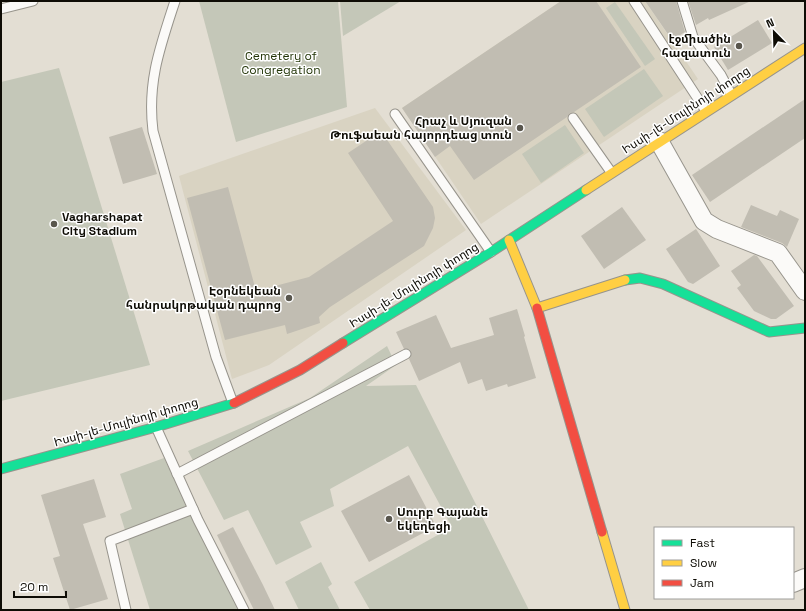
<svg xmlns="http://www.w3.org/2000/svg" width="806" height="611" viewBox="0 0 806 611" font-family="'Space Grotesk','Noto Sans Armenian',sans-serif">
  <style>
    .education { fill: #d9d3c2 }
    .green { fill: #c4c7b8 }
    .building { fill: #c1bdb2 }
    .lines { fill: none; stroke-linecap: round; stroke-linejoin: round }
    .lane-casing { stroke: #97948c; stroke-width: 11 }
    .street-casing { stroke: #97948c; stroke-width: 20 }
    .fast-casing { stroke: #97948c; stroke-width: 11 }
    .slow-casing { stroke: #97948c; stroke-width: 11 }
    .jam-casing { stroke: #97948c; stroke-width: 11 }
    .lane { stroke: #fbfaf8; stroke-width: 9 }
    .street { stroke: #fbfaf8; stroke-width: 18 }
    .fast { stroke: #16e098; stroke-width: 9 }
    .slow { stroke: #ffcf43; stroke-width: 9 }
    .jam { stroke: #f24e42; stroke-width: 9 }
    .poi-dot { fill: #59564d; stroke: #fff; stroke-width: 1.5 }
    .labels { text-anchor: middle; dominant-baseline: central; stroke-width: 3; stroke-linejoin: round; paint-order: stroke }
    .poi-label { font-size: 12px; font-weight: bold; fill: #0e0c05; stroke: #fff; text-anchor: end }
    .park-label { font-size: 12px; fill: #233608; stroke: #fff }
    .street-label { font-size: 12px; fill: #0e0c05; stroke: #fff }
  </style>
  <rect width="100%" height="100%" fill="#e3ded3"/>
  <g class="education">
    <path d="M 561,1 L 645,1 L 698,79 L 481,224 L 402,108 Z"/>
    <path d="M 375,108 L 466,230 L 269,365 L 232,379 L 179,176 Z"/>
  </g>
  <g class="green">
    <path d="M 199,1 L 338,1 L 347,107 L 236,142 Z"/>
    <path d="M 340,1 L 401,1 L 343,36 Z"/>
    <path d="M 615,2 L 655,59 L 645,66 L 606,8 Z"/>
    <path d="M 59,68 L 150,365 L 1,401 L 1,82 Z"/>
    <path d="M 644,69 L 663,96 L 604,137 L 585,109 Z"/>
    <path d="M 565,125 L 584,153 L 541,183 L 522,154 Z"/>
    <path d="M 387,346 L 396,365 L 366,386 L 416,385 L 529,610 L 370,610 L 354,582 L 452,527 L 408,446 L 330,489 L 334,506 L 300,522 L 312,547 L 276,565 L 248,510 L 224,520 L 188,451 L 310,398 Z"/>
    <path d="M 164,458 L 240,610 L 150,610 L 120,514 L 132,509 L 120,474 Z"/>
    <path d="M 321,562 L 332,584 L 328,587 L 340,610 L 299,610 L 285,582 Z"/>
  </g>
  <g class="building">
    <path d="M 561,1 L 596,1 L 641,67 L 574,112 L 570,113 L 567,117 L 474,180 L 450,146 L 435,157 L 402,108 Z"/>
    <path d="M 645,1 L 676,1 L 685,32 L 672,40 Z"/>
    <path d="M 688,1 L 751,1 L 709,20 L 708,18 L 696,25 Z"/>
    <path d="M 758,20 L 772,43 L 728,70 L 714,47 Z"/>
    <path d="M 805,99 L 805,138 L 710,202 L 692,175 Z"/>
    <path d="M 142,127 L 157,174 L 123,184 L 109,137 Z"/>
    <path d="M 381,131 L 433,207 L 435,218 L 433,228 L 424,246 L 330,307 L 319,317 L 320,323 L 287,334 L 285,325 L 225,340 L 187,198 L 228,187 L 256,291 L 309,277 L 393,221 L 348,153 Z"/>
    <path d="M 751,205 L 777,216 L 780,210 L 799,219 L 787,247 L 782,243 L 741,227 Z"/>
    <path d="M 622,207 L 646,240 L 604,269 L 581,236 Z"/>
    <path d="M 696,229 L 720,266 L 693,284 L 688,282 L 666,249 Z"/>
    <path d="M 754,255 L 757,256 L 794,306 L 776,319 L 771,319 L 754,311 L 737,288 L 741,285 L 731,271 Z"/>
    <path d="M 517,309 L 525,336 L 524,337 L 536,378 L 508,387 L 507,384 L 486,391 L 482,379 L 468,384 L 460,362 L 419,381 L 409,359 L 411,357 L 411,352 L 409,349 L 404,349 L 396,332 L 436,315 L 451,348 L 494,335 L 489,318 Z"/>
    <path d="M 409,475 L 436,526 L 369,562 L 341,511 Z"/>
    <path d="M 94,479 L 106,517 L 83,524 L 108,599 L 70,610 L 53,558 L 60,556 L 41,495 Z"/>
    <path d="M 233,527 L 263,585 L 275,610 L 254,610 L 245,592 L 217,535 Z"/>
  </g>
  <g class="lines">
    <defs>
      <g id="lane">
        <path d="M 175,1 C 160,47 147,82 153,131 L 216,357 L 233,403"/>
        <path d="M 634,1 L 706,111"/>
        <path d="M 682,1 L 693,37 L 721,75 L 731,94"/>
        <path d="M 1,9 L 33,1"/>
        <path d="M 395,114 L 491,252"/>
        <path d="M 573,118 L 611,172"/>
        <path d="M 156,427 L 198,520 L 244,610"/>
        <path d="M 177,474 L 406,354"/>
        <path d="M 126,610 L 110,541 L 193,509"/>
      </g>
      <g id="street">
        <path d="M 659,141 L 704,221 L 717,229 L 778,253 L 805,291"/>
        <path d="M 793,583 L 805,578"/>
      </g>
      <g id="fast">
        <path d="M 625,280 L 640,278 L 663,284 L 769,332 L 805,328"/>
        <path d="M 343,343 L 491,252 L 586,190"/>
        <path d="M 1,469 L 156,427 L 234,403"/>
      </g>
      <g id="slow">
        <path d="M 586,190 L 805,48"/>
        <path d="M 509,240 L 537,308 L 625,280"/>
        <path d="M 602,532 L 625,610"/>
      </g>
      <g id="jam">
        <path d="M 537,308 L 602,532"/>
        <path d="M 234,403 L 300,370 L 343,343"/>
      </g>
    </defs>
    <use href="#lane" class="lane-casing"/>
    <use href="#street" class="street-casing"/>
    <use href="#fast" class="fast-casing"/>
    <use href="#slow" class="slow-casing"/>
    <use href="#jam" class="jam-casing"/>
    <use href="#lane" class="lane"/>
    <use href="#street" class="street"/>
    <use href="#fast" class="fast"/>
    <use href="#slow" class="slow"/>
    <use href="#jam" class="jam"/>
  </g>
  <g class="poi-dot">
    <circle cx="739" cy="46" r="4"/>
    <circle cx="520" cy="128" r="4"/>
    <circle cx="54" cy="224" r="4"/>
    <circle cx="289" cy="298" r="4"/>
    <circle cx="389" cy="519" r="4"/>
  </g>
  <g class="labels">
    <g class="poi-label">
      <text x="731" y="39">էջմիածին<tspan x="731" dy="14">հազատուն</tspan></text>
      <text x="512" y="121">Հրաչ և Սյուզան<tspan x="512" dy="14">Թուֆաեան հայորդեաց տուն</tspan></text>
      <text x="62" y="217" text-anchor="start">Vagharshapat<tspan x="62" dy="14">City Stadium</tspan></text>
      <text x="281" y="291">Էօրնեկեան<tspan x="281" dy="14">հանրակրթական դպրոց</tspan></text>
      <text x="397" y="512" text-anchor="start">Սուրբ Գայանե<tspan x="397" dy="14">եկեղեցի</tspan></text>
    </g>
    <g class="park-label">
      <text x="281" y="56">Cemetery of<tspan x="281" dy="14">Congregation</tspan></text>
    </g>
    <g class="street-label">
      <text transform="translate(686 110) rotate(-33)">Իսսի-լե-Մուլինոյի փողոց</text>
      <text transform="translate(414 285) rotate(-32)">Իսսի-լե-Մուլինոյի փողոց</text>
      <text transform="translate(126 422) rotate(-16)">Իսսի-լե-Մուլինոյի փողոց</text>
    </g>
  </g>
  <rect width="806" height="611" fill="none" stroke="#0e0c05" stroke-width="4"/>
  <rect x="654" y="527" width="140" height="72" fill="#ffffff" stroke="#9f9e9b"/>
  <rect x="662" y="540" width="20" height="6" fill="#16e098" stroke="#9f9e9b"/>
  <text x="690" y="547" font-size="12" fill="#0e0c05">Fast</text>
  <rect x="662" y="560" width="20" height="6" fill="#ffcf43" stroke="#9f9e9b"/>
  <text x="690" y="567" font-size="12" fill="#0e0c05">Slow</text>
  <rect x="662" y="580" width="20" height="6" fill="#f24e42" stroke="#9f9e9b"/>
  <text x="690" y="587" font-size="12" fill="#0e0c05">Jam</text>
  <g transform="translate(774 32) rotate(337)" stroke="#ffffff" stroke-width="3" paint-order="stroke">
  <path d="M0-3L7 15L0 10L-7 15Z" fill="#0e0c05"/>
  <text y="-6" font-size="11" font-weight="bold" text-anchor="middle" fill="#0e0c05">N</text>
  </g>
  <path d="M14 591v6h52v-6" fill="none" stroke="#0e0c05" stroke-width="2"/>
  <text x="20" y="591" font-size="12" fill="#0e0c05" stroke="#ffffff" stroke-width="3" paint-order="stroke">20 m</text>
</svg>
